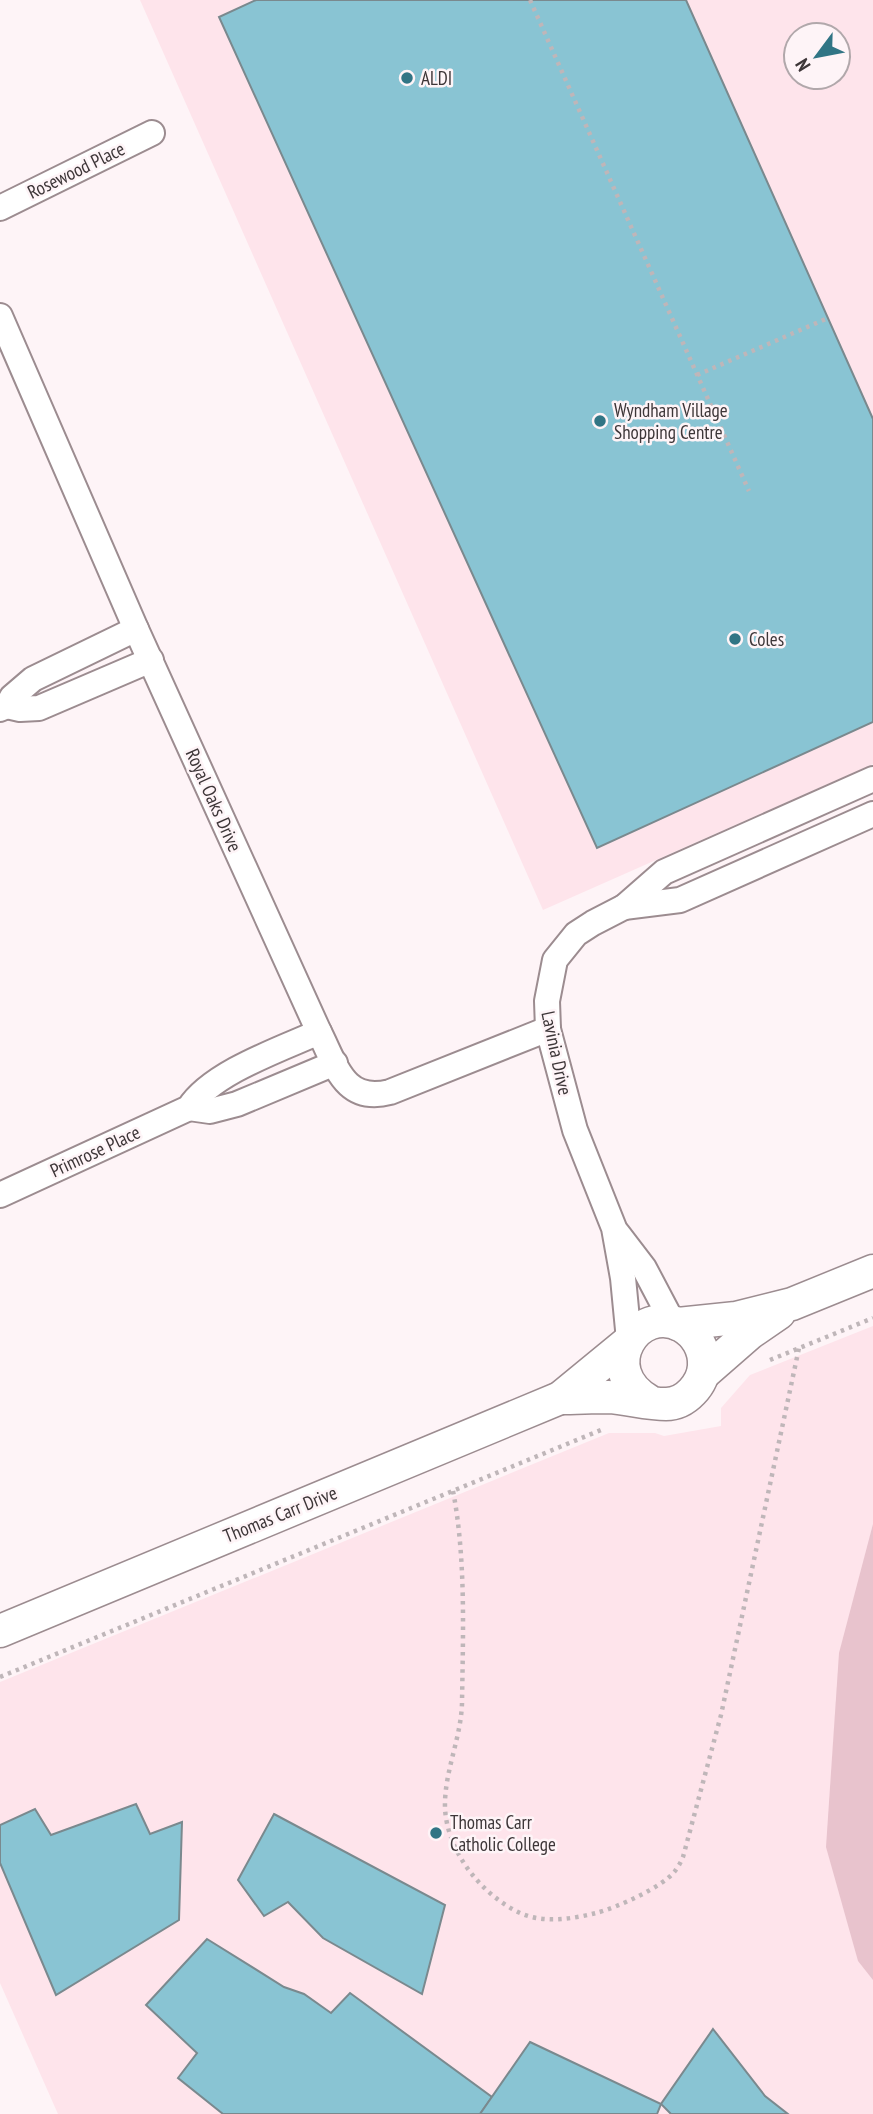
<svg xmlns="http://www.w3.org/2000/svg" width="873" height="2114" viewBox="0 0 873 2114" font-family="'PT Sans Narrow',sans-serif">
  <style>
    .built { fill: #fee4eb; fill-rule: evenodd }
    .green { fill: #e8c3cd }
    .building { fill: #89c4d3; stroke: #7a898e; stroke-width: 2 }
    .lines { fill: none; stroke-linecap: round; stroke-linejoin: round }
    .minor-casing { stroke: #9c8c90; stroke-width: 28 }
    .tertiary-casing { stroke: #9c8c90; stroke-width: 35 }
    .path { stroke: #bfb6b9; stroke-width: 4.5; stroke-dasharray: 3.5 5; stroke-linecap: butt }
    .minor { stroke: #fff; stroke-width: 24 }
    .tertiary { stroke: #fff; stroke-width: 32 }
    .poi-dot { fill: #317585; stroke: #fef4f7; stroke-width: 2.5 }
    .labels { text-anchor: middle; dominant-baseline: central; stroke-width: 5; stroke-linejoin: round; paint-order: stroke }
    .poi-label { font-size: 19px; fill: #3d3638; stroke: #fef4f7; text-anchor: start }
    .street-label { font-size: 19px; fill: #3d3638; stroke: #fef4f7 }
  </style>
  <rect width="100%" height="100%" fill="#fef4f7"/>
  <g class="built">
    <path d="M 140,0 L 873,0 L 873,764 L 543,910 ZM 796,35 L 838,35 L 838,77 L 796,77 Z"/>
    <path d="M 873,1326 L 873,2114 L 58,2114 L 0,1983 L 0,1682 L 609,1433 L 655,1433 L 664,1436 L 721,1426 L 721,1408 L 750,1375 Z"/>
  </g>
  <path class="green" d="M 873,1524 L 873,1980 L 858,1961 L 826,1847 L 839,1653 Z"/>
  <g class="building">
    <path d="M 256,0 L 686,0 L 873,419 L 873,722 L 597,848 L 219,17 Z"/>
    <path d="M 136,1804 L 150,1834 L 182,1822 L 179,1920 L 56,1995 L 0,1863 L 0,1825 L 35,1809 L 51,1835 Z"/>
    <path d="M 274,1814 L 445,1905 L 422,1994 L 323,1938 L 288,1902 L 264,1916 L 238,1880 Z"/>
    <path d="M 207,1939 L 284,1987 L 304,1994 L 331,2013 L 350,1993 L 492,2097 L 480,2114 L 223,2114 L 178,2078 L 197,2053 L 146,2005 Z"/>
    <path d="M 713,2029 L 765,2096 L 788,2114 L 671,2114 L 661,2104 Z"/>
    <path d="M 530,2042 L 661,2104 L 657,2114 L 480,2114 Z"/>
  </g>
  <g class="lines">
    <defs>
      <g id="minor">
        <path d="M 0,208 L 152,133"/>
        <path d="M 0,316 L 136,629 L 319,1032 C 336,1065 344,1104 390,1092 L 548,1029"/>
        <path d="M 7,706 L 20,709 L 39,708 L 151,660"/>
        <path d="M 0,709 L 7,706 L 12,697 L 33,679 L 136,629"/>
        <path d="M 624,907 L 680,900 L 873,814"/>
        <path d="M 189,1108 L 210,1111 L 237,1104 L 335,1063"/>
        <path d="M 0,1195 L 189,1108 C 211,1073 281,1049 319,1032"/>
        <path d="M 618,1234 L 644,1268 L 673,1323"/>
        <path d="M 629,1340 L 623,1278 L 614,1228 L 575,1130 L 548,1029 L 547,1001 L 555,960 L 576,934 L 593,923 L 624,907 L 664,872 L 873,779"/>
      </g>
      <g id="tertiary">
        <path d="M 678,1324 L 736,1318 L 792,1304 L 873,1271"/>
        <path d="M 703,1374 L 750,1333 L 779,1313"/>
        <path d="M 560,1398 C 576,1398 592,1397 608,1397 C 627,1398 647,1404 666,1404 C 686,1404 703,1384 704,1366 C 705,1349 696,1334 682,1326 C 638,1302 594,1369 649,1401"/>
        <path d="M 0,1631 L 560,1398 L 627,1343"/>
      </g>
    </defs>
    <use href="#minor" class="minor-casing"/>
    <use href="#tertiary" class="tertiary-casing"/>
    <g class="path">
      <path d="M 530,0 L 749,491"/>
      <path d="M 697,375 L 828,318"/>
      <path d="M 770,1360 L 873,1318"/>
      <path d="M 453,1491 C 466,1558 463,1635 462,1703 C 461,1739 444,1772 445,1808 C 447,1851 480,1893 518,1912 C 542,1924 572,1919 596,1913 C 616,1908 663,1887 675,1871 C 678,1867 681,1862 683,1857 L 721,1715 L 799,1348"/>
      <path d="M 0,1677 L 601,1430"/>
    </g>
    <use href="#minor" class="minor"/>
    <use href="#tertiary" class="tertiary"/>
  </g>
  <g class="poi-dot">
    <circle cx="407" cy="78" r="7"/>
    <circle cx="600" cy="421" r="7"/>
    <circle cx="735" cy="639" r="7"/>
    <circle cx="436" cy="1833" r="7"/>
  </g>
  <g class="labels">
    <g class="poi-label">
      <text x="421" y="78">ALDI</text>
      <text x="614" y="410">Wyndham Village<tspan x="614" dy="22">Shopping Centre</tspan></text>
      <text x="749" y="639">Coles</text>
      <text x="450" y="1822">Thomas Carr<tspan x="450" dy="22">Catholic College</tspan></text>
    </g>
    <g class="street-label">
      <text transform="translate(76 170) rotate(-26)">Rosewood Place</text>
      <text transform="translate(214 800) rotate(66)">Royal Oaks Drive</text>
      <text transform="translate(557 1053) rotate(78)">Lavinia Drive</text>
      <text transform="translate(95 1151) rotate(-25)">Primrose Place</text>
      <text transform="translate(280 1514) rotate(-22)">Thomas Carr Drive</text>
    </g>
  </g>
  <g transform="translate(817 56) rotate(238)"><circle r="33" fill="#fef4f7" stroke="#b1a8ab" stroke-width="2"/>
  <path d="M0-5L12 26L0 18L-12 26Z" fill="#317585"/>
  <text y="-10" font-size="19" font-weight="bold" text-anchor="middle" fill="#3d3638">N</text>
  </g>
</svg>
